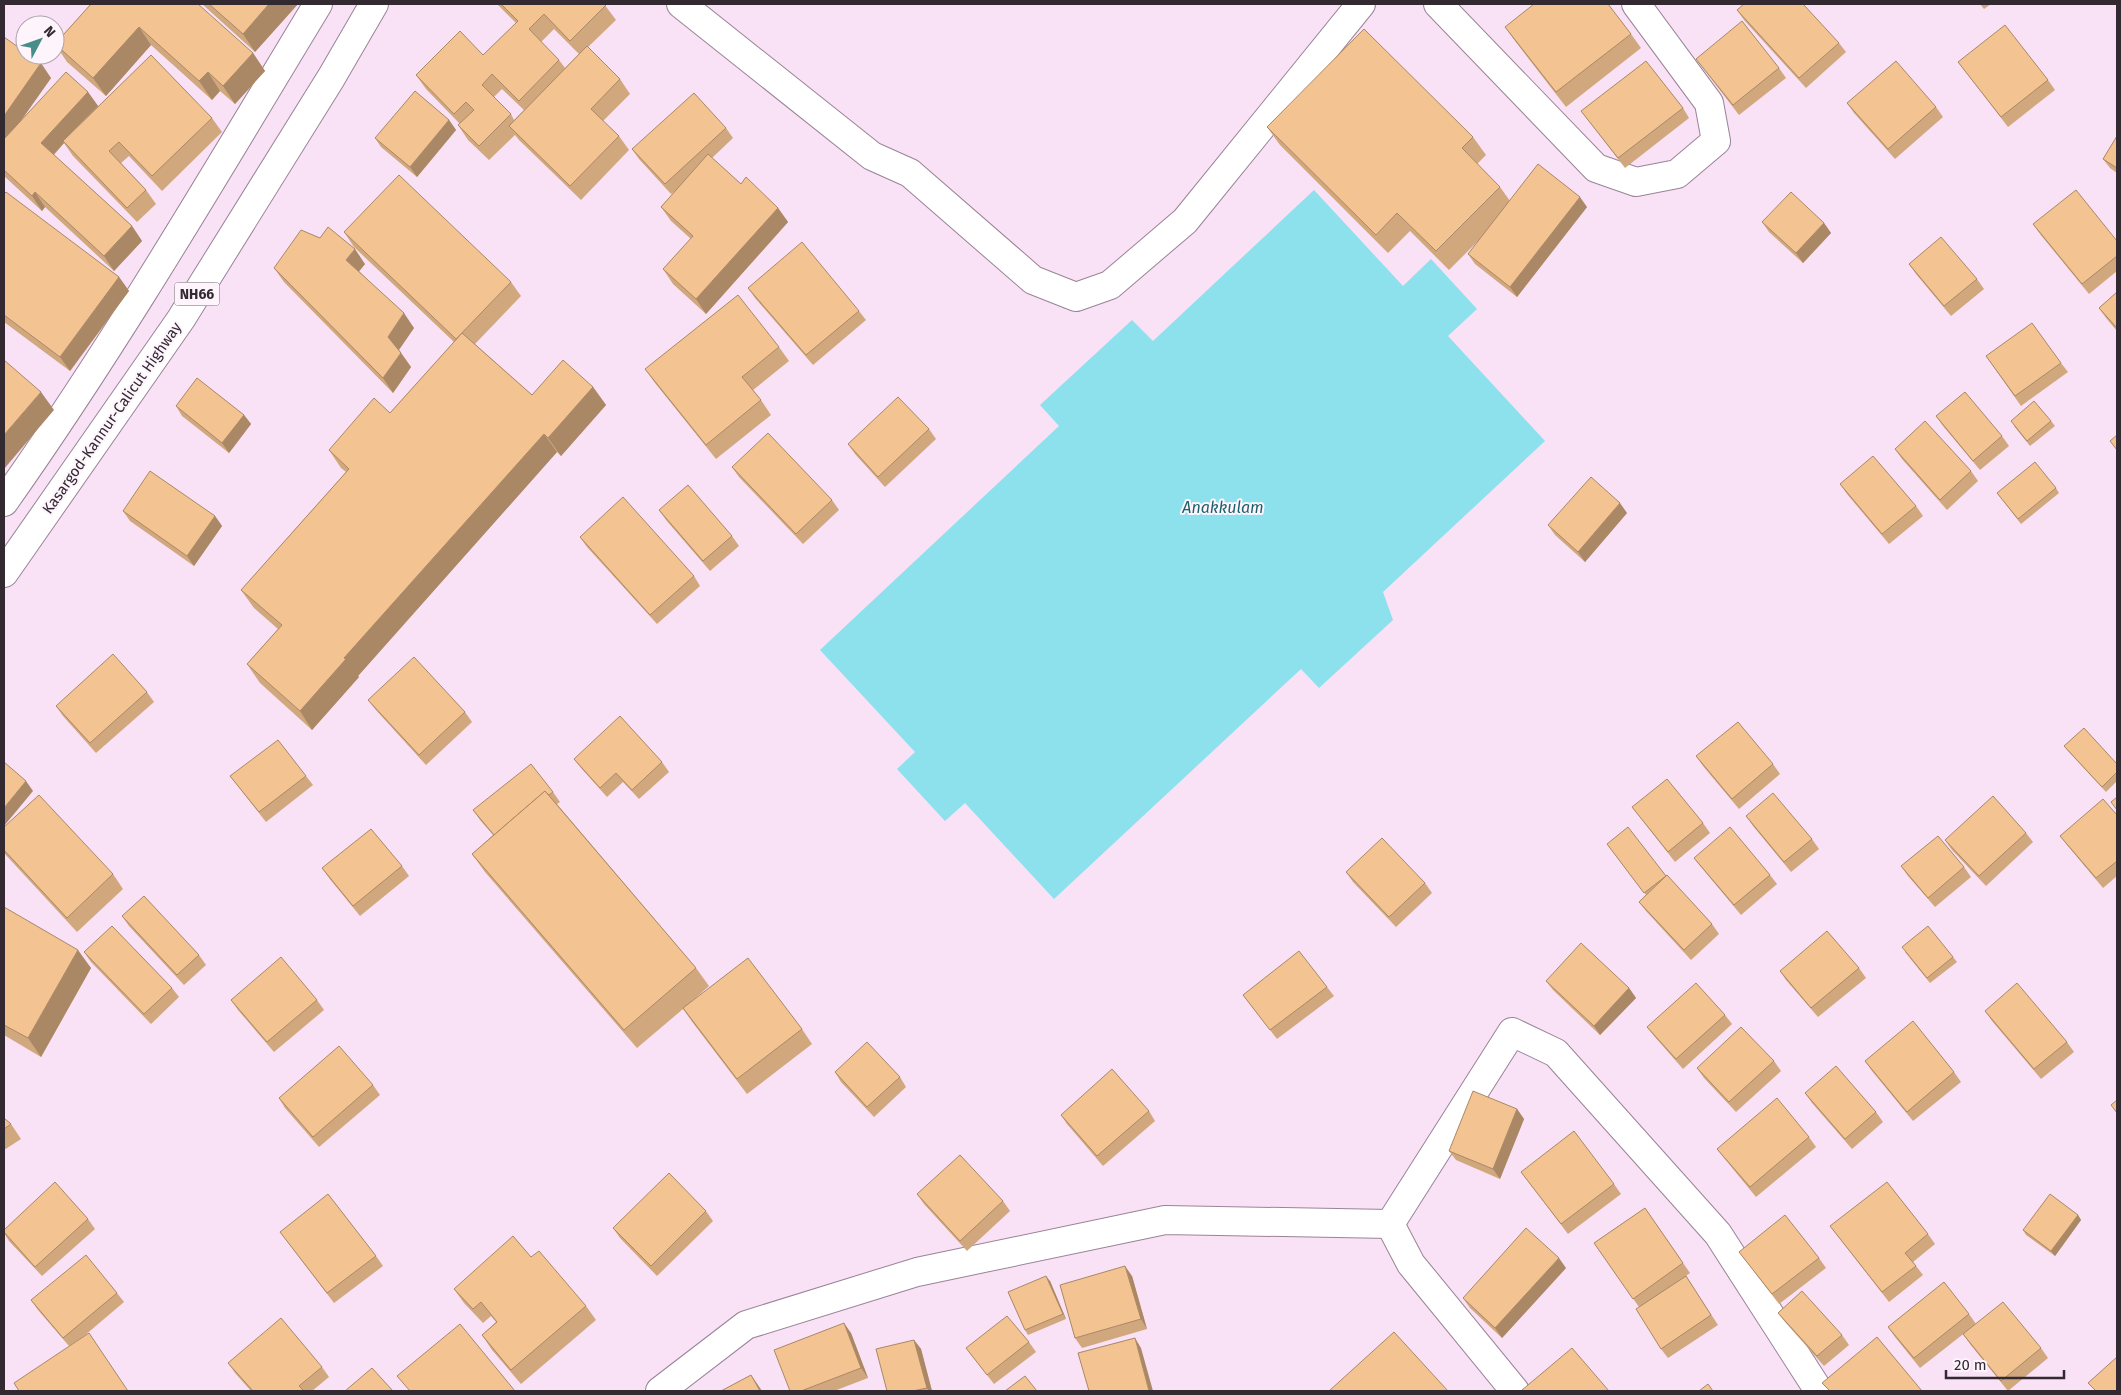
<svg xmlns="http://www.w3.org/2000/svg" width="2121" height="1395" font-family="'Fira Sans',sans-serif">
<rect width="100%" height="100%" fill="#f9e1f6"/>
<path fill="#8ce1ed" d="M1314,190l89,96 28,-27 46,50 -29,27 97,105 -162,151 10,28 -74,68 -18,-19 -247,230 -89,-96 -20,18 -48,-52 18,-17 -95,-102 239,-224 -19,-21 92,-85 21,21z"/>
<g fill="none" stroke-linecap="round" stroke-linejoin="round">
<defs>
<g id="minor">
<path d="M681,4l191,152 38,17 123,107 43,17 34,-12 75,-64 176,-217"/>
<path d="M1438,4l158,164 40,14 41,-8 39,-33 -7,-38 -73,-99"/>
<path d="M1390,1224l122,-192 44,21 162,181 101,157"/>
<path d="M1390,1224l21,40 104,127"/>
<path d="M660,1391l86,-66 171,-53 248,-52 225,4"/>
</g>
<g id="highway">
<path d="M4,502c113,-160 213,-331 314,-498"/>
<path d="M4,573l177,-254 150,-241 43,-74"/>
</g>
</defs>
<use href="#minor" stroke="#998497" stroke-width="30"/>
<use href="#highway" stroke="#998497" stroke-width="30"/>
<use href="#minor" stroke="#fff" stroke-width="28"/>
<use href="#highway" stroke="#fff" stroke-width="28"/>
</g>
<g fill="#d1a87e" fill-rule="evenodd">
<path d="M91,4l162,49 12,18 -30,33 -15,-13 -8,9 -61,-55 -45,51 -39,-34 -12,-18z"/>
<path d="M202,4h96l-43,48z"/>
<path d="M497,4h107l12,16 -28,27 32,32 10,15 -27,27 16,15 10,14 -48,50 -62,-60 -4,-5 -26,25 -21,-20 -10,-15 2,-1 -34,-35 -10,-14 67,-20 33,-32zM554,29l25,25 -14,14 -6,-8 -18,-18zM502,89l22,21 -10,10 -3,-6 -17,-17z"/>
<path d="M1980,4h11l-7,5z"/>
<path d="M1737,10l102,33 7,9 -40,36 -62,-68z"/>
<path d="M1505,27l126,7 10,14 -75,59 -51,-66z"/>
<path d="M4,37l47,41 -32,45 69,-31 10,14 114,12 10,14 -60,59 -33,-35 -8,7 25,27 10,14 -19,18 -64,-66 -9,-13 -10,12 78,71 10,15 -28,30 -69,-64 -3,4 -38,-35z"/>
<path d="M1696,59l83,9 7,10 -47,37z"/>
<path d="M1958,62l90,18 7,10 -47,37z"/>
<path d="M1847,103l89,4 7,10 -48,42 -41,-46z"/>
<path d="M1683,108l6,10 -64,50 -44,-57z"/>
<path d="M449,120l7,10 -39,47 -36,-30 -6,-9z"/>
<path d="M1267,127l206,10 13,18 -9,9 23,23 10,14 77,6 -70,90 -42,-33 -7,-10 16,-19 -35,35 -39,-39 -22,22 -108,-108z"/>
<path d="M726,128l7,10 -21,20 29,26 37,24 10,14 -82,92 -33,-30 -10,-15 28,-30 -20,-18 -10,-14 14,-16 -4,3 -32,-35 -7,-10z"/>
<path d="M2117,136v37l-7,-5 -7,-9z"/>
<path d="M4,194l115,83 10,14 -59,80 -66,-49z"/>
<path d="M1762,222l62,1 7,10 -28,30 -34,-31z"/>
<path d="M2033,224l84,17v30l-28,23 -49,-60z"/>
<path d="M344,232l167,50 10,14 -46,48 57,51 61,-8 13,18 -45,51 -4,-4 -199,224 1,1 -47,53 -52,-47 -13,-19 31,-35 -24,-21 -13,-18 105,-118 -5,-4 -12,-18 61,-37 64,-71 -100,-95z"/>
<path d="M365,264l-6,7 55,57 -15,22 12,17 -18,26 -109,-111 -10,-14z"/>
<path d="M1909,264l68,15 7,10 -33,27 -35,-42z"/>
<path d="M748,288l111,23 7,9 -53,45 -58,-67z"/>
<path d="M2117,292v39l-11,-13 -7,-10z"/>
<path d="M779,347l10,14 -36,29 8,10 10,15 -55,44 -61,-76 -10,-14z"/>
<path d="M1986,356l75,7 7,9 -47,34z"/>
<path d="M176,406l68,9 7,9 -22,29 -47,-37z"/>
<path d="M1936,416l66,20 7,10 -29,24 -37,-44z"/>
<path d="M2051,421l4,5 -25,20 -16,-20z"/>
<path d="M929,429l7,10 -51,48 -30,-33 -7,-10z"/>
<path d="M1895,449l76,22 7,10 -31,29 -45,-51z"/>
<path d="M732,467l100,33 7,10 -36,34 -64,-67z"/>
<path d="M1840,484l76,22 7,10 -34,28 -42,-50z"/>
<path d="M2056,488l3,5 -38,31 -24,-31z"/>
<path d="M659,510l73,26 7,10 -29,25 -44,-51z"/>
<path d="M123,511l92,5 7,10 -28,40 -64,-45z"/>
<path d="M1627,513l-42,49 -30,-27 -7,-10z"/>
<path d="M580,537l114,39 6,10 -43,38 -70,-77z"/>
<path d="M147,692l7,10 -58,51 -33,-37 -7,-10z"/>
<path d="M368,700l97,12 7,10 -46,43 -51,-56z"/>
<path d="M2064,746l53,18v17l-11,11 -38,-41z"/>
<path d="M1696,756l77,8 7,10 -41,35 -36,-43z"/>
<path d="M574,759l88,3 7,10 -30,27 -16,-17 -16,15 -26,-29z"/>
<path d="M230,776h76l7,9 -47,37z"/>
<path d="M553,792l7,10 -3,2 139,164 13,18 -18,16 111,27 10,15 -65,50 -54,-71 -10,-14 -46,39 -152,-176 -13,-18 21,-19 -13,-15 -7,-10z"/>
<path d="M1632,807l71,16 7,10 -35,29z"/>
<path d="M2117,815v61l-14,12 -36,-43 -7,-9z"/>
<path d="M1746,816l66,23 7,10 -28,23 -38,-46z"/>
<path d="M4,827l109,47 10,15 -46,43 -73,-79z"/>
<path d="M2026,833l7,9 -47,44 -34,-36 -7,-10z"/>
<path d="M1607,844l59,32 46,48 7,10 -28,26 -45,-49 -7,-9 7,-7z"/>
<path d="M1694,858l76,17 7,9 -36,31 -40,-48z"/>
<path d="M402,866l7,10 -49,40 -31,-38 -7,-10z"/>
<path d="M1901,866l63,1 7,10 -36,30 -27,-31z"/>
<path d="M1346,872l79,11 7,10 -36,34 -43,-45z"/>
<path d="M4,907l87,61 -50,89 -37,-22z"/>
<path d="M122,916l77,39 7,10 -22,20 -55,-59z"/>
<path d="M84,952l88,36 7,9 -28,27 -60,-62z"/>
<path d="M1905,952l48,5 4,5 -27,21z"/>
<path d="M1859,968l7,10 -48,39 -32,-37 -6,-9z"/>
<path d="M1546,981l83,7 7,10 -36,37 -47,-45z"/>
<path d="M1327,987l7,9 -57,43 -34,-44z"/>
<path d="M231,1000h86l7,10 -50,42 -36,-42z"/>
<path d="M1985,1011l82,31 7,10 -33,27 -49,-58z"/>
<path d="M1725,1015l7,9 -49,45 -29,-33 -7,-9z"/>
<path d="M1774,1061l7,10 -45,41 -32,-34 -7,-10z"/>
<path d="M1865,1061l89,11 7,10 -48,39 -41,-50z"/>
<path d="M835,1072l65,5 6,10 -32,30 -33,-35z"/>
<path d="M373,1085l7,10 -61,52 -34,-39 -6,-10z"/>
<path d="M1805,1093l71,19 7,10 -31,27 -40,-46z"/>
<path d="M1517,1109l7,10 -24,60 -44,-19 -7,-9z"/>
<path d="M1149,1111l6,10 -52,45 -36,-42 -6,-9z"/>
<path d="M4,1118l7,6 10,15 -17,11z"/>
<path d="M1809,1137l7,10 -60,50 -32,-39 -7,-9z"/>
<path d="M1521,1172l93,12 7,10 -53,40z"/>
<path d="M917,1194l86,7 7,10 -43,40 -43,-47z"/>
<path d="M1645,1208l45,65 -4,3 32,49 -50,33 -7,-9 -22,-42 -45,-64z"/>
<path d="M706,1211l7,10 -56,55 -37,-38 -7,-10z"/>
<path d="M2078,1215l3,5 -26,36 -29,-21 -3,-5z"/>
<path d="M88,1219l7,10 -53,47 -33,-35 -5,-8z"/>
<path d="M1830,1226l98,8 7,10 -22,18 10,13 -34,27z"/>
<path d="M280,1232l96,24 7,10 -49,37z"/>
<path d="M1739,1252l80,6 7,10 -47,36z"/>
<path d="M531,1257l55,49 10,14 -75,64 -29,-34 -10,-15 14,-13 -5,-6 -8,7 -19,-20 -10,-14z"/>
<path d="M1566,1268l-64,70 -32,-30 -7,-10z"/>
<path d="M1132,1276l15,53 -65,19 -7,-10z"/>
<path d="M1050,1281l16,38 -38,16 -3,-5z"/>
<path d="M117,1293l7,9 -40,34 -15,10 -31,-36 -7,-10z"/>
<path d="M1778,1313l64,22 7,10 -25,21 -39,-44z"/>
<path d="M1969,1314l7,10 -56,44 -25,-31 -7,-10z"/>
<path d="M851,1333l17,45 -34,13h-44z"/>
<path d="M1963,1334l78,14 7,10 -40,33 -38,-47z"/>
<path d="M914,1340l7,9 11,42h-45z"/>
<path d="M1029,1342l7,10 -42,32 -28,-36z"/>
<path d="M228,1363l94,4 7,10 -17,14h-61l-16,-18z"/>
</g>
<g fill="#a86">
<path d="M269,4h29l-43,48 -12,-18z"/>
<path d="M139,27l12,18 -45,51 -13,-18z"/>
<path d="M253,53l12,18 -30,33 -12,-18z"/>
<path d="M41,63l10,15 -47,67v-29z"/>
<path d="M208,72l12,19 -8,9 -13,-19z"/>
<path d="M88,92l10,14 -35,35 1,2 -13,14 -10,-14z"/>
<path d="M449,120l7,10 -39,47 -7,-10z"/>
<path d="M35,192l10,15 -3,4 -10,-15z"/>
<path d="M1580,197l7,10 -70,90 -7,-10z"/>
<path d="M778,208l10,14 -82,92 -10,-15z"/>
<path d="M1824,223l7,10 -28,30 -7,-10z"/>
<path d="M132,226l10,15 -28,30 -10,-15z"/>
<path d="M355,249l10,15 -8,10 -11,-14z"/>
<path d="M119,277l10,14 -59,80 -10,-14z"/>
<path d="M404,313l10,15 -16,23 -10,-14z"/>
<path d="M401,353l10,14 -18,26 -10,-15z"/>
<path d="M593,387l13,18 -45,51 -13,-18z"/>
<path d="M41,392l13,18 -50,59v-34z"/>
<path d="M244,415l7,9 -22,29 -7,-10z"/>
<path d="M544,434l13,18 -199,224 1,1 -47,53 -12,-19 44,-53z"/>
<path d="M1620,503l7,10 -42,49 -7,-10z"/>
<path d="M215,516l7,10 -28,40 -7,-10z"/>
<path d="M26,781l7,10 -29,35v-18z"/>
<path d="M78,950l13,18 -50,89 -13,-19z"/>
<path d="M1629,988l7,10 -36,37 -6,-9z"/>
<path d="M1517,1109l7,10 -24,60 -7,-10z"/>
<path d="M2078,1215l3,5 -26,36 -4,-5z"/>
<path d="M1559,1258l7,10 -64,70 -7,-10z"/>
<path d="M1125,1266l7,10 15,53 -6,-10z"/>
<path d="M1046,1276l4,5 16,38 -3,-5z"/>
<path d="M844,1323l7,10 17,45 -7,-10z"/>
<path d="M1135,1338l6,10 12,43h-4z"/>
<path d="M914,1340l7,9 11,42h-3l-2,-3z"/>
<path d="M751,1375l7,10 4,6h-2z"/>
</g>
<g fill="#f3c392" stroke="#a86">
<path d="M91,4h107l55,49 -30,33 -15,-14 -9,9 -60,-54 -46,51 -38,-34z"/>
<path d="M209,4h60l-26,30z"/>
<path d="M501,4h103l2,1 -36,36 -26,-27 -15,15 30,31 -40,41 -27,-27 -10,11 29,29 -32,32 -21,-21 16,-15 -8,-8 -12,12 -38,-39 44,-44 23,24 35,-34z"/>
<path d="M1534,4h74l23,30 -75,58 -51,-65z"/>
<path d="M1744,4h59l36,39 -40,35 -62,-68z"/>
<path d="M1742,21l37,47 -46,37 -37,-46z"/>
<path d="M2005,25l43,55 -47,37 -43,-55z"/>
<path d="M1364,29l109,108 -11,11 38,39 -64,64 -39,-38 -21,22 -109,-108z"/>
<path d="M4,37l21,15v3h4l12,8 -37,53z"/>
<path d="M587,46l33,33 -29,30 28,27 -49,50 -61,-60z"/>
<path d="M151,55l61,63 -60,58 -33,-34 -10,9 37,39 -19,18 -64,-67z"/>
<path d="M1646,61l37,47 -65,50 -37,-47z"/>
<path d="M1896,61l40,46 -48,42 -41,-46z"/>
<path d="M66,72l22,20 -47,51 91,83 -28,30 -69,-64 -3,4 -28,-26v-31z"/>
<path d="M415,91l34,29 -39,47 -35,-29z"/>
<path d="M694,93l32,35 -61,56 -33,-35z"/>
<path d="M2117,136v32l-14,-9z"/>
<path d="M708,154l33,30 5,-7 32,31 -82,91 -33,-30 30,-33 -32,-29z"/>
<path d="M1538,164l42,33 -70,90 -42,-33z"/>
<path d="M399,175l112,107 -55,57 -112,-107z"/>
<path d="M2076,190l41,51v15l-35,28 -49,-60z"/>
<path d="M6,192l113,85 -59,80 -56,-42v-121z"/>
<path d="M1791,192l33,31 -28,30 -34,-31z"/>
<path d="M328,227l27,22 -9,11 58,53 -16,24 13,16 -18,25 -109,-110 27,-38 19,8z"/>
<path d="M1941,237l36,42 -33,27 -35,-42z"/>
<path d="M802,242l57,69 -53,44 -58,-67z"/>
<path d="M2117,292v36l-18,-20z"/>
<path d="M738,295l41,52 -37,30 19,23 -55,45 -61,-76z"/>
<path d="M2032,323l29,40 -46,33 -29,-40z"/>
<path d="M462,333l70,62 31,-35 30,27 -45,51 -4,-4 -200,224 2,1 -46,52 -53,-47 35,-39 -41,-35 108,-121 -20,-19 45,-52 16,15z"/>
<path d="M4,360l37,32 -37,43z"/>
<path d="M197,378l47,37 -22,28 -46,-37z"/>
<path d="M1965,392l37,44 -29,25 -37,-45z"/>
<path d="M898,397l31,32 -51,48 -30,-33z"/>
<path d="M2034,401l17,20 -24,20 -16,-20z"/>
<path d="M1925,421l46,50 -31,29 -45,-51z"/>
<path d="M768,433l64,67 -36,34 -64,-67z"/>
<path d="M2117,435v15l-7,-9z"/>
<path d="M1873,456l43,50 -34,28 -42,-50z"/>
<path d="M2035,462l21,26 -38,31 -21,-26z"/>
<path d="M150,471l65,45 -28,40 -64,-45z"/>
<path d="M1591,477l29,26 -42,49 -30,-27z"/>
<path d="M688,485l44,51 -29,25 -44,-51z"/>
<path d="M623,497l71,79 -44,39 -70,-78z"/>
<path d="M113,654l34,38 -57,51 -34,-37z"/>
<path d="M414,657l51,55 -46,43 -51,-55z"/>
<path d="M620,716l42,46 -30,28 -16,-17 -16,15 -26,-29z"/>
<path d="M1738,722l35,42 -41,35 -36,-43z"/>
<path d="M2084,728l33,36v8l-15,15 -38,-41z"/>
<path d="M278,740l28,36 -47,36 -29,-36z"/>
<path d="M4,762l22,19 -22,27z"/>
<path d="M531,764l22,28 -4,3 -4,-4 -51,44 -21,-25z"/>
<path d="M1667,779l36,44 -35,29 -36,-45z"/>
<path d="M545,791l151,177 -72,62 -152,-176z"/>
<path d="M1773,793l39,46 -28,23 -38,-46z"/>
<path d="M39,795l74,79 -46,44 -63,-68v-23z"/>
<path d="M1993,796l33,37 -47,43 -34,-36z"/>
<path d="M2117,797v13l-6,-8z"/>
<path d="M2103,799l14,16v46l-21,17 -36,-42z"/>
<path d="M1628,827l38,49 -22,17 -37,-49z"/>
<path d="M1730,827l40,48 -36,30 -40,-47z"/>
<path d="M371,829l31,37 -49,40 -31,-38z"/>
<path d="M1938,836l26,31 -36,31 -27,-32z"/>
<path d="M1382,838l43,45 -36,34 -43,-45z"/>
<path d="M1667,875l45,49 -28,26 -45,-48z"/>
<path d="M144,896l55,59 -22,20 -55,-59z"/>
<path d="M4,907l74,43 -50,88 -24,-13z"/>
<path d="M112,926l60,62 -28,26 -60,-62z"/>
<path d="M1928,926l25,31 -26,21 -25,-31z"/>
<path d="M1827,931l32,37 -48,40 -31,-37z"/>
<path d="M1581,943l48,45 -35,38 -48,-45z"/>
<path d="M1299,951l28,36 -57,43 -27,-35z"/>
<path d="M281,957l36,43 -50,42 -36,-42z"/>
<path d="M748,958l54,71 -65,50 -54,-71z"/>
<path d="M1696,983l29,32 -49,44 -29,-32z"/>
<path d="M2017,983l50,59 -33,27 -49,-58z"/>
<path d="M1913,1021l41,51 -47,40 -42,-51z"/>
<path d="M1741,1027l33,34 -45,41 -32,-34z"/>
<path d="M867,1042l33,35 -33,30 -32,-35z"/>
<path d="M339,1046l34,39 -60,52 -34,-39z"/>
<path d="M1836,1066l40,46 -31,27 -40,-46z"/>
<path d="M1112,1069l37,42 -52,45 -36,-41z"/>
<path d="M1473,1091l44,18 -24,60 -44,-18z"/>
<path d="M1777,1098l32,39 -59,50 -33,-38z"/>
<path d="M2117,1100v13l-6,-8z"/>
<path d="M4,1118l7,6 -7,5z"/>
<path d="M1574,1131l40,53 -53,40 -40,-52z"/>
<path d="M960,1155l43,46 -43,40 -43,-47z"/>
<path d="M669,1173l37,38 -55,55 -38,-38z"/>
<path d="M55,1182l33,37 -53,48 -31,-35v-2z"/>
<path d="M1887,1182l41,52 -23,19 11,13 -34,26 -52,-66z"/>
<path d="M328,1194l48,62 -49,37 -47,-61z"/>
<path d="M2050,1194l28,21 -27,36 -28,-21z"/>
<path d="M1645,1208l38,55 -50,36 -39,-56z"/>
<path d="M1785,1215l34,43 -47,36 -33,-42z"/>
<path d="M1526,1228l33,30 -64,70 -32,-30z"/>
<path d="M513,1236l18,21 8,-6 47,55 -75,64 -29,-35 15,-13 -16,-20 -8,7 -19,-20z"/>
<path d="M86,1255l31,38 -54,45 -32,-38z"/>
<path d="M1125,1266l16,53 -66,19 -15,-53z"/>
<path d="M1046,1276l17,38 -38,16 -17,-38z"/>
<path d="M1686,1276l25,39 -50,34 -25,-40z"/>
<path d="M1944,1282l25,32 -55,44 -26,-31z"/>
<path d="M1802,1291l40,44 -25,21 -39,-43z"/>
<path d="M2003,1302l38,46 -40,33 -38,-47z"/>
<path d="M1007,1316l22,26 -42,33 -21,-27z"/>
<path d="M281,1318l41,49 -23,19 5,5h-51l-25,-28z"/>
<path d="M844,1323l17,45 -60,23h-11l-16,-41z"/>
<path d="M460,1324l55,67h-105l-13,-15z"/>
<path d="M1394,1332l54,59h-119z"/>
<path d="M89,1333l39,58h-109l-5,-8z"/>
<path d="M1877,1337l45,54h-92l-8,-8z"/>
<path d="M1135,1338l14,53h-60l-11,-38z"/>
<path d="M914,1340l13,48 -14,3h-26l-11,-42z"/>
<path d="M1572,1348l37,43h-86l-1,-1z"/>
<path d="M2117,1357v34h-21l-8,-8z"/>
<path d="M372,1368l21,23h-48z"/>
<path d="M751,1375l9,16h-39z"/>
<path d="M1025,1376l12,15h-32z"/>
<path d="M1708,1384l5,7h-14z"/>
</g>
<g text-anchor="middle" stroke-width="4" stroke-linejoin="round" paint-order="stroke">
<rect fill="#fdf4fc" stroke="#6f666e" stroke-width="1" x="174.5" y="282.5" width="45" height="23" rx="4"/>
<g font-size="14" font-weight="bold" fill="#322931">
<text x="197" y="299">NH66</text>
</g>
<g font-size="15" fill="#322931" stroke="#fdf4fc">
<text transform="translate(112 418) rotate(-55)" y="5">Kasargod-Kannur-Calicut Highway</text>
</g>
<g font-size="16" font-style="italic" fill="#1c626b" stroke="#fdf4fc">
<text x="1223" y="513">Anakkulam</text>
</g>
</g>
<rect width="2121" height="1395" fill="none" stroke="#322931" stroke-width="10"/>
<g transform="translate(40 40) rotate(49)"><circle r="24" fill="#fdf4fc" stroke="#aca3ab"/>
<path d="M0-4L9 19L0 12L-9 19Z" fill="#478e89"/>
<text y="-8" font-size="14" font-weight="bold" text-anchor="middle" fill="#322931">N</text>
</g>
<path d="M1946 1370v8h118v-8" fill="none" stroke="#322931" stroke-width="2.5"/>
<text x="1954" y="1370" font-size="15" fill="#322931" stroke="#fdf4fc" stroke-width="4" paint-order="stroke">20 m</text>
</svg>
